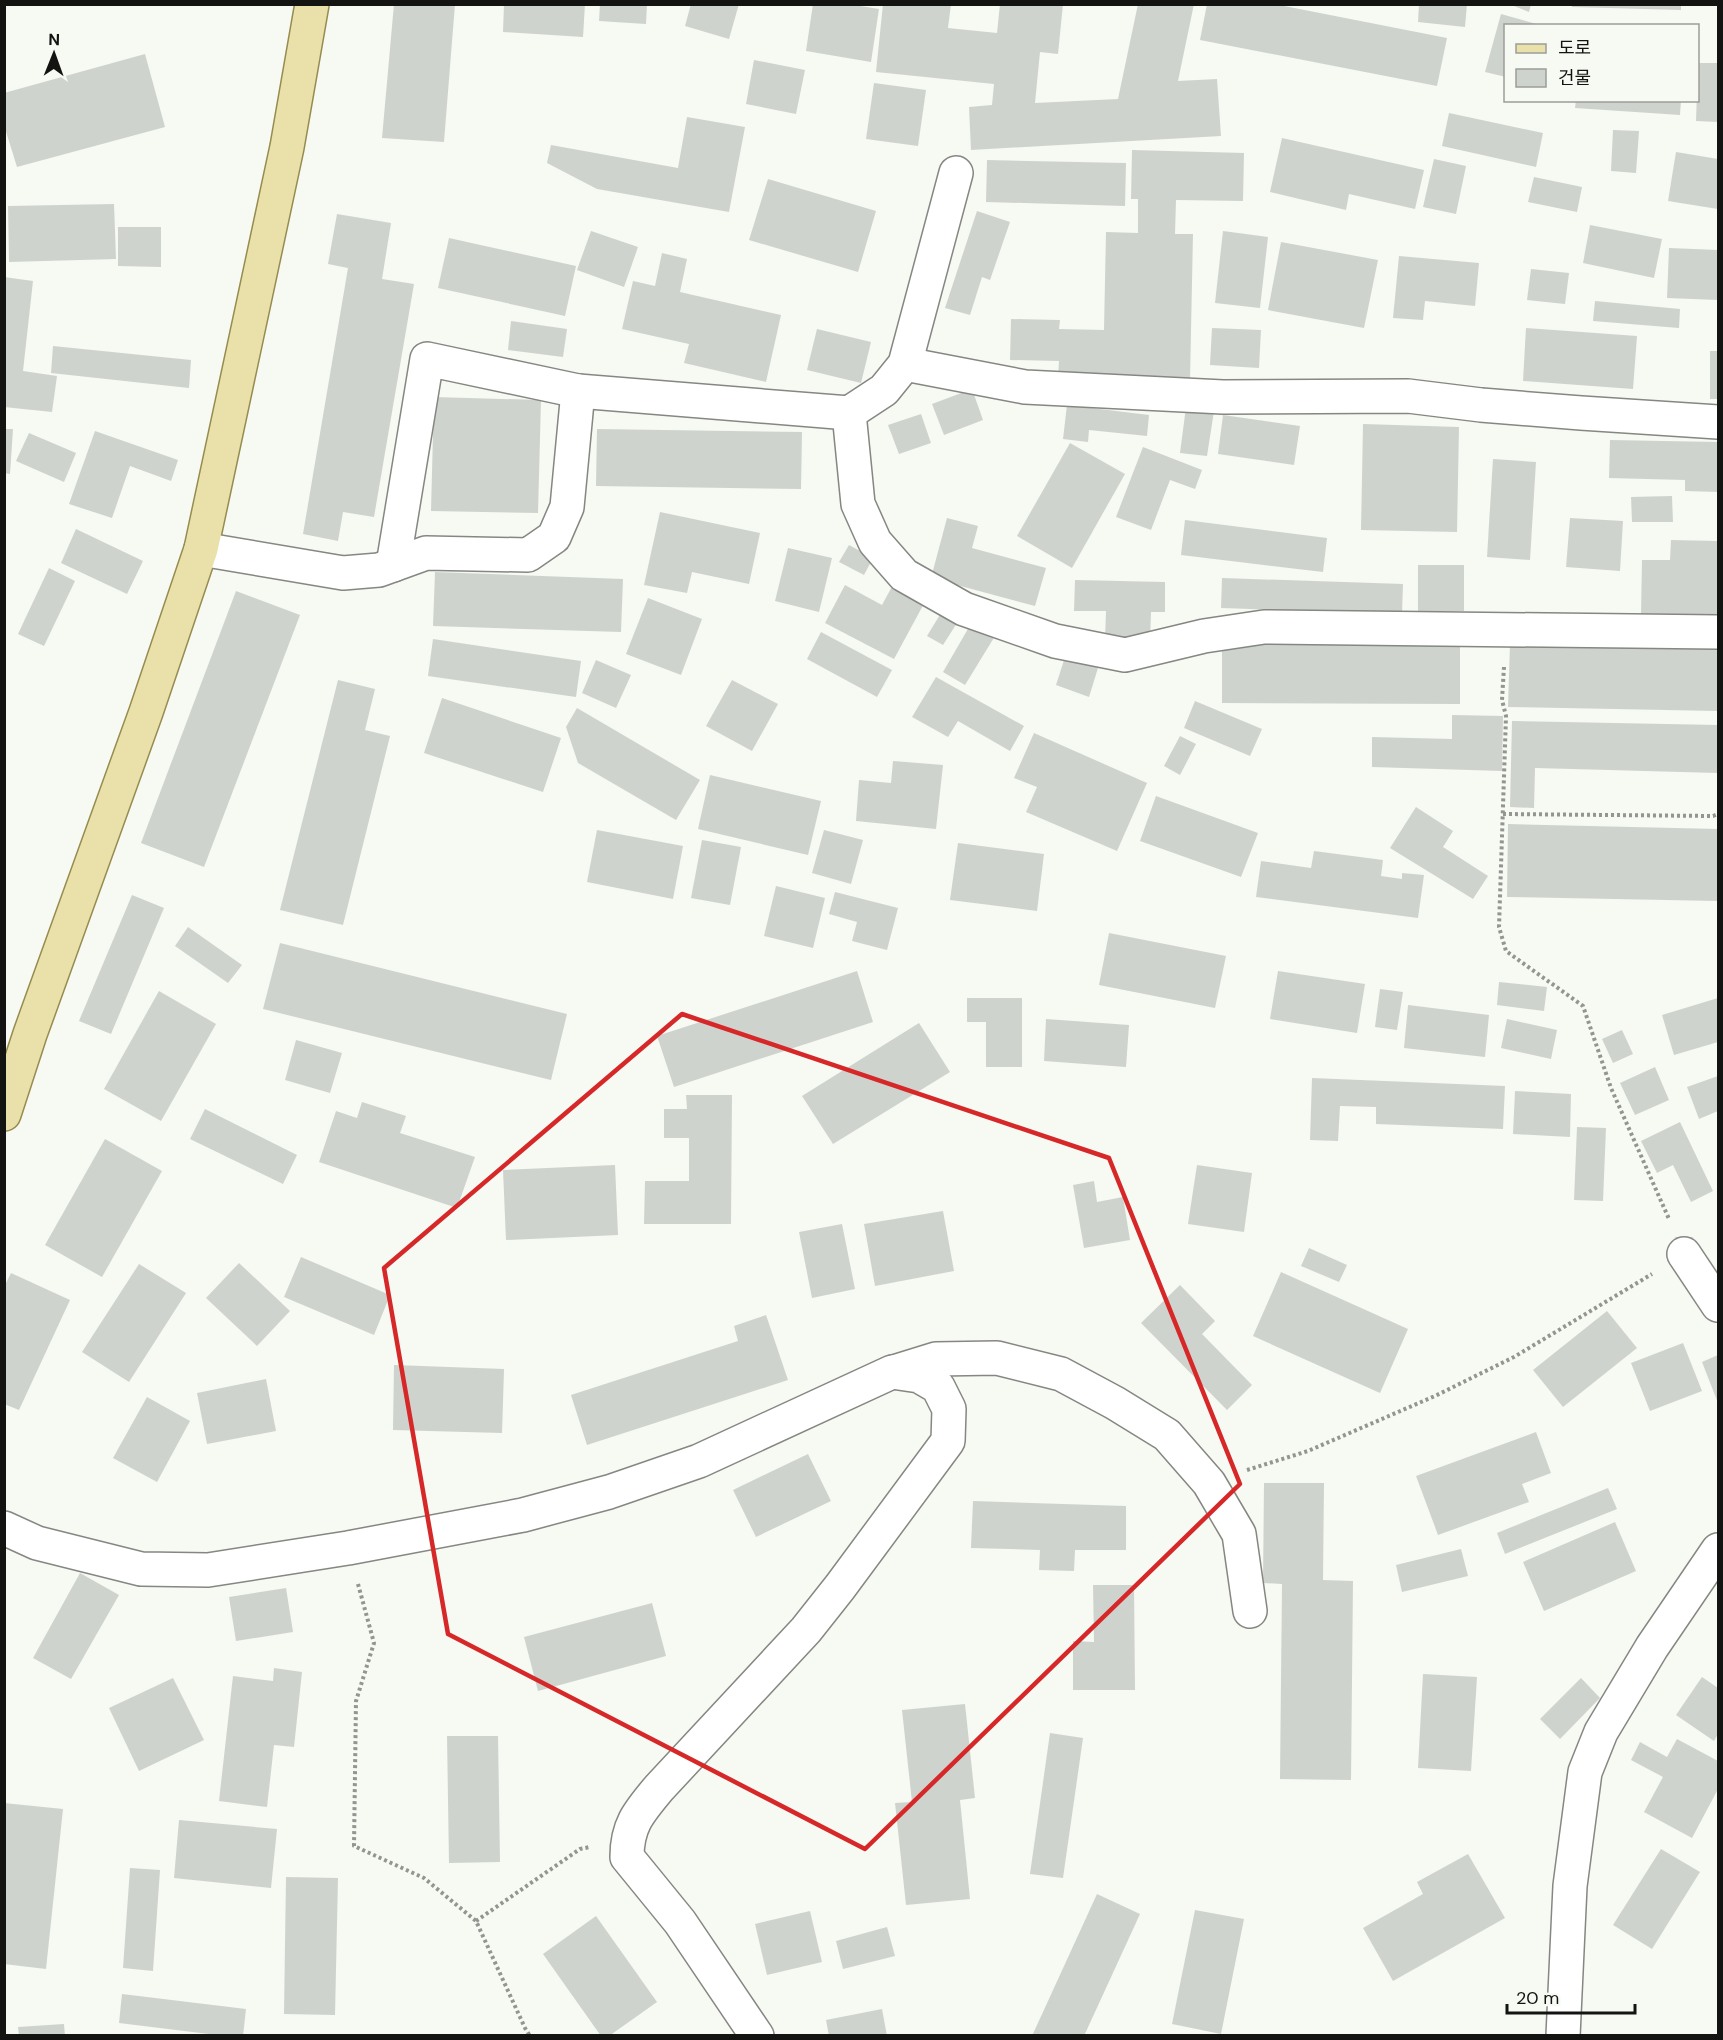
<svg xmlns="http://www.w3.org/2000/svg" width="1723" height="2040" font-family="'DM Sans','Noto Sans KR',sans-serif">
<rect width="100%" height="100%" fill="#f7f9f3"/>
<g fill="#cfd3ce">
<path d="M394,4h61l-11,138 -62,-4z"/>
<path d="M504,4h81l-2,33 -80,-5z"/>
<path d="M600,4h47l-1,20 -47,-3z"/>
<path d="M691,4h48l-10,35 -44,-13z"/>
<path d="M813,4h35l31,5 -8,53 -65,-11z"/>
<path d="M883,4h68l-3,24 49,5 3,-29h63l-5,50 -18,-2 -5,51 83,-4 20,-95h56l-16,77 39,-2 4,57 -250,14 -2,-43 23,-2 2,-21 -118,-12z"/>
<path d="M1207,4h67l173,34 -10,48 -237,-46z"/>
<path d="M1419,4h48l-2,23 -47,-5z"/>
<path d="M1509,4h22l-2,8z"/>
<path d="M1572,4h109v6l-109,-3z"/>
<path d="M1501,14l39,11 -34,1v51l-21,-5z"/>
<path d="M145,54l20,73 -148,40 -13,-42v-32z"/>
<path d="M754,60l51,10 -9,44 -50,-10z"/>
<path d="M1698,63h20v59l-22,-1z"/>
<path d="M874,83l52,7 -8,56 -52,-7z"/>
<path d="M1576,100h105l-1,15 -105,-7z"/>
<path d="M1449,113l94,20 -7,34 -94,-21z"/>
<path d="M687,117l58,10 -16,85 -132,-23 -50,-26 4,-18 127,23z"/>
<path d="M1613,130l26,1 -3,42 -25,-2z"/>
<path d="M1282,138l142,32 -9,39 -66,-15 -3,16 -76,-18z"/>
<path d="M1132,150l112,3 -1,48 -67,-1 -1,34h18l-3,146 -132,-3 1,-16 -49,-1 1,-41 49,1 -1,9 45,1 2,-98 32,1v-34h-7z"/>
<path d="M1676,152l42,7v50l-50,-8z"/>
<path d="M1434,159l32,7 -10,48 -33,-7z"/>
<path d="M987,160l139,3 -1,43 -139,-4z"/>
<path d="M1534,177l48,10 -5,25 -49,-10z"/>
<path d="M768,179l108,32 -18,61 -109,-32z"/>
<path d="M114,204l2,55 -107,3 -1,-56z"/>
<path d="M977,211l33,11 -20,58 -8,-3 -12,38 -25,-7z"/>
<path d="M337,214l54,9 -9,56 32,5 -40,233 -31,-5 -5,29 -35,-7 45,-266 -20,-4z"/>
<path d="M1590,225l72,14 -8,39 -71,-15z"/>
<path d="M118,227h43v40l-43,-1z"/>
<path d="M591,231l47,16 -14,40 -47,-17z"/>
<path d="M1223,231l45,6 -8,71 -45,-5z"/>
<path d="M449,238l127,28 -11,50 -127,-28z"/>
<path d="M1281,242l97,18 -14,68 -96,-18z"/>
<path d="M1669,248l49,2v50l-51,-2z"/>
<path d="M662,253l25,6 -7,33 101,23 -15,67 -82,-19 5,-19 -67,-15 11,-48 22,5z"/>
<path d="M1399,256l80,7 -4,43 -50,-5 -2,19 -30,-2z"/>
<path d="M1531,269l38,4 -4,31 -38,-4z"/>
<path d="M4,277l29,4 -10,90 34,5 -5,36 -48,-5z"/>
<path d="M1595,301l85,8 -1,19 -86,-7z"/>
<path d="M511,321l56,8 -4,28 -55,-7z"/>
<path d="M1212,328l49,2 -2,38 -49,-3z"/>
<path d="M1526,328l111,8 -4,53 -110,-8z"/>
<path d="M817,329l54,13 -10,41 -54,-13z"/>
<path d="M53,346l138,14 -2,28 -138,-15z"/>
<rect x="1710" y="351" width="8" height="48"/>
<path d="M972,389l11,31 -39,15 -12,-31z"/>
<path d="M434,397l107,3 -3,113 -107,-2z"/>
<path d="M1067,405l82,10 -2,21 -58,-6 -1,12 -25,-3z"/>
<path d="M1186,407l28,4 -7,45 -27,-3z"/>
<path d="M921,414l10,29 -32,11 -11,-29z"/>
<path d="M1223,415l77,11 -6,39 -76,-11z"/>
<path d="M1363,424l96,3 -2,105 -96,-2z"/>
<path d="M4,429h9l-3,45 -6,-1z"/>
<path d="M597,429l205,3 -1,57 -205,-3z"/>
<path d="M95,431l83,29 -7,21 -41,-15 -18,52 -43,-14z"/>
<path d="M29,433l47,20 -12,29 -48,-21z"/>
<path d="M1610,440l108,2v50l-33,-1v-11l-76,-2z"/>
<path d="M1070,443l55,31 -53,94 -55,-32z"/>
<path d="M1143,447l59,23 -7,19 -25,-9 -19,50 -35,-13z"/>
<path d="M1493,459l43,3 -6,98 -43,-3z"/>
<path d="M1672,496l1,26h-41l-1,-25z"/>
<path d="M660,512l100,21 -11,51 -57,-12 -5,21 -43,-8z"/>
<path d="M947,518l31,8 -6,22 74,20 -11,38 -104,-28z"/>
<path d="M1570,518l53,3 -3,50 -54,-4z"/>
<path d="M1185,520l142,18 -4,34 -142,-17z"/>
<path d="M76,529l67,32 -16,33 -66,-31z"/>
<path d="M1671,540l47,1v76l-77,-2 1,-55h28z"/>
<path d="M849,545l24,13 -9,17 -25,-13z"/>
<path d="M788,548l44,10 -13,54 -44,-11z"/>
<rect x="1418" y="565" width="46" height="46"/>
<path d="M49,568l26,13 -31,65 -26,-12z"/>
<path d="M435,572l188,7 -2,53 -188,-6z"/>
<path d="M1222,578l181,6 -1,30 -181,-6z"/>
<path d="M1075,580l90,2v30h-14l-1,29 -45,-1 1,-29h-32z"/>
<path d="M895,581l32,17 -33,61 -69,-36 20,-38 37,20z"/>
<path d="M236,591l64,24 -96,252 -63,-24z"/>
<path d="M648,598l54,21 -21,56 -55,-21z"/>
<path d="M941,613l16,10 -14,22 -16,-9z"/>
<path d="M972,622l23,14 -30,49 -22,-13z"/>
<path d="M821,632l71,38 -15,27 -70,-38z"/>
<path d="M433,639l148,22 -5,36 -148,-21z"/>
<path d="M1222,639h238v65l-238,-1z"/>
<path d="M1510,643l208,4v64l-210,-4z"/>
<path d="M1065,657l33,11 -9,29 -33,-12z"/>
<path d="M596,660l35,15 -15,33 -34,-15z"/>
<path d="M936,677l88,49 -14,25 -52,-30 -10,16 -36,-20z"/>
<path d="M338,680l37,9 -10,41 25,6 -47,189 -63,-15z"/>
<path d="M732,680l46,24 -26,47 -46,-25z"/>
<path d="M442,698l119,40 -18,54 -119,-39z"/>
<path d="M1195,701l67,28 -12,27 -66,-28z"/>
<path d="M577,708l123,72 -24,40 -98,-57 -12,-36z"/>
<path d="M1452,715l51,1 -1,55 -130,-4v-30l80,2z"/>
<path d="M1512,721l206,4v48l-183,-5 -1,40 -24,-1z"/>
<path d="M1034,733l113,50 -30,68 -91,-39 11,-25 -23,-9z"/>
<path d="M1180,736l16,8 -16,31 -16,-9z"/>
<path d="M893,761l50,4 -7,64 -80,-8 3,-41 32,3z"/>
<path d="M710,775l111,26 -13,54 -110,-26z"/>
<path d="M1156,796l102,37 -17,44 -101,-36z"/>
<path d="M1416,807l37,24 -10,16 45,29 -15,23 -83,-51z"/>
<path d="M1508,824l210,5v72l-211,-4z"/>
<path d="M597,830l86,16 -10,53 -86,-17z"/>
<path d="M824,830l39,10 -12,44 -39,-11z"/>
<path d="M702,840l39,7 -11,58 -39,-7z"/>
<path d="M958,843l86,11 -7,57 -87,-11z"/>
<path d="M1314,851l69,9 -2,16 21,3v-6l22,2 -6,43 -162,-21 5,-36 50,7z"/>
<path d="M776,886l49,12 -12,50 -49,-12z"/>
<path d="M835,892l63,16 -11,42 -35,-9 5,-19 -28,-8z"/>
<path d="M132,895l32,13 -53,126 -32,-13z"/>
<path d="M188,927l54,38 -14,18 -53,-37z"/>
<path d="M1109,933l117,23 -11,52 -116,-23z"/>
<path d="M280,943l287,71 -16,66 -288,-71z"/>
<path d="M857,971l16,51 -199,65 -17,-51z"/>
<path d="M1278,971l87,13 -8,49 -87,-14z"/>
<path d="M1499,982l48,5 -3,24 -47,-6z"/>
<path d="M1380,989l23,3 -6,38 -22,-3z"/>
<path d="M159,991l57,33 -55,97 -57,-32z"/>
<path d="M967,998h55v69h-36v-45h-19z"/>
<path d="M1718,998v44l-44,13 -12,-40z"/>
<path d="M1408,1005l81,10 -4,42 -81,-9z"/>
<path d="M1046,1019l83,6 -3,42 -82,-6z"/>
<path d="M1507,1019l50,11 -6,29 -50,-11z"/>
<path d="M919,1023l31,49 -117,72 -31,-48z"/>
<path d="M1622,1030l11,24 -20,9 -11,-24z"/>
<path d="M296,1040l46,13 -12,40 -45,-13z"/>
<path d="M1655,1067l14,33 -34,15 -15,-32z"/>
<path d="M1718,1076v35l-19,8 -12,-32z"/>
<path d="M1312,1078l193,8 -2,43 -127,-5v-17l-36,-1 -2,35 -28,-1z"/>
<path d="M1515,1091l56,3 -1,43 -57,-3z"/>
<path d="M686,1095h46l-1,129h-87l1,-43h44v-43h-25v-29h23z"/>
<path d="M362,1102l44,14 -6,17 75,24 -18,51 -138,-46 17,-51 21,7z"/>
<path d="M205,1109l92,46 -14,29 -93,-45z"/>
<path d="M1680,1122l33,69 -22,11 -18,-37 -16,8 -16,-32z"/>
<path d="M1577,1127l29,1 -3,73 -29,-1z"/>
<path d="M105,1139l57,32 -60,106 -57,-32z"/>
<path d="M615,1165l3,70 -112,5 -3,-70z"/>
<path d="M1197,1165l55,8 -8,59 -56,-8z"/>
<path d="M1094,1181l3,21 26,-5 7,43 -46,8 -11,-63z"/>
<path d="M943,1211l11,60 -79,15 -11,-62z"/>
<path d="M842,1224l13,65 -43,9 -13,-66z"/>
<path d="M1309,1248l38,17 -8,17 -38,-16z"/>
<path d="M301,1257l89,38 -16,40 -90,-38z"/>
<path d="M239,1263l51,48 -33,35 -51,-48z"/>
<path d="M139,1264l47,29 -57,89 -47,-30z"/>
<path d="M1281,1272l127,57 -28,64 -127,-57z"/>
<path d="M11,1273l59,27 -51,110 -15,-6v-117z"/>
<path d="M1180,1285l35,36 -13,13 50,51 -25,25 -86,-87z"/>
<path d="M1607,1311l30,37 -74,59 -30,-37z"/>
<path d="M766,1315l22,65 -201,65 -16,-50 167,-54 -4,-15z"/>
<path d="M1683,1343l19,48 -52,20 -19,-48z"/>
<path d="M1718,1355v48l-16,-41z"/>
<path d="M394,1365l110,4 -2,64 -109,-3z"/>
<path d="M266,1379l10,52 -69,13 -10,-51z"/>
<path d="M147,1397l43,24 -33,61 -44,-24z"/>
<path d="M1536,1432l15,41 -29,11 7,18 -91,33 -22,-59z"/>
<path d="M808,1454l23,47 -75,36 -23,-47z"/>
<path d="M1264,1483h60l-1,97 30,1 -2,199 -71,-1 2,-195 -19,-1z"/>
<path d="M1608,1488l9,21 -112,45 -8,-21z"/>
<path d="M973,1501l153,5v44h-51l-1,21 -35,-1 1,-20 -69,-2z"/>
<path d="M1615,1522l21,49 -92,40 -21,-49z"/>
<path d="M1461,1549l7,27 -66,16 -6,-27z"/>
<path d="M80,1573l39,22 -48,84 -38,-21z"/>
<path d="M1093,1585h41l1,105h-62v-49l21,1z"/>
<path d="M286,1588l7,44 -57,9 -7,-44z"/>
<path d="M652,1603l14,53 -128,35 -14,-54z"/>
<path d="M274,1668l28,4 -8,75 -20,-2 -7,62 -48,-6 14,-125 40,5z"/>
<path d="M1423,1674l54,3 -6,94 -53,-3z"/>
<path d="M1702,1677l16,11v46l-4,7 -38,-26z"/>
<path d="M173,1678l31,62 -65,31 -30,-63z"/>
<path d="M1581,1678l19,20 -40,41 -20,-20z"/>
<path d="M965,1704l10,94 -15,2 10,99 -64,6 -11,-102 17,-1 -10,-92z"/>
<path d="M1050,1733l33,5 -20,140 -33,-4z"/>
<path d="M447,1736h51l2,126 -51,1z"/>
<path d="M1677,1739l41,22v28l-26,49 -48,-26 19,-35 -32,-17 9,-18 27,15z"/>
<path d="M4,1803l59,6 -17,160 -42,-5z"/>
<path d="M179,1820l98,9 -6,59 -97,-10z"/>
<path d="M1661,1849l39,23 -48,77 -39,-24z"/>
<path d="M1468,1854l37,64 -112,63 -30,-53 60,-34 -6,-12z"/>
<path d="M130,1868l30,2 -7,101 -30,-3z"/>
<path d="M286,1877l52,1 -3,137 -51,-1z"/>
<path d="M1097,1894l43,20 -56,122h-52z"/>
<path d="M1195,1910l49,9 -23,115 -49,-10z"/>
<path d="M810,1911l12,51 -55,13 -12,-51z"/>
<path d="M596,1916l61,86 -48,34h-8l-58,-82z"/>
<path d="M887,1927l8,29 -52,13 -7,-28z"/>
<path d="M122,1994l124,15 -3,27h-18l-106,-13z"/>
<path d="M882,2009l5,27h-58l-3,-16z"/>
<path d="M64,2024l1,12h-46l-1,-9z"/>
</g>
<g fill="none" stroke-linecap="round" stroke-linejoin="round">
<defs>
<g id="minor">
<path d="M905,364l120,23 198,10 185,-1 73,9 100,8 137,9"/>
<path d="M849,413l9,91 17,38 29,33 60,34 91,32 70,14 79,-19 60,-9 454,5"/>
<path d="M201,549l142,24 36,-3 47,-17 102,2 26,-18 13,-30 11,-116"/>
<path d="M393,565l34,-206 151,32 271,22 35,-23 21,-26 51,-191"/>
<path d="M1684,1254l34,51"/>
<path d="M894,1372l42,-13 61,-1 64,16 54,29 52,32 42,48 30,51 11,77"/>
<path d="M4,1528l33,15 104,26 67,1 140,-22 175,-33 86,-23 90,-31 193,-89 27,4 19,11 11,22 -1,32 -108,146 -34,43 -147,158c-20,24 -32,37 -32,69l53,65 77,114"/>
<path d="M1563,2036l7,-150 15,-114 16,-40 51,-85 66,-97"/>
</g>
<path id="primary" d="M4,1114l26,-80 116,-322 55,-163 86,-402 25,-143"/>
</defs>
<use href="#minor" stroke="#858782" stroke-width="36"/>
<use href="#primary" stroke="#968c50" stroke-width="36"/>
<g stroke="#939590" stroke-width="4" stroke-dasharray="3 3" stroke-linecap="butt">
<path d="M1504,667l-2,33 4,16 -7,211 7,24 77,55 28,82 58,131"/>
<path d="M1503,814l210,2 5,-2"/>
<path d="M1247,1470l61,-19 127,-55 79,-39 138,-83"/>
<path d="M358,1584l16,59 -18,58 -2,145 70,32 52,43 49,107 5,8"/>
<path d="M476,1921l104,-72 10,-2"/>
</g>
<use href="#minor" stroke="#fff" stroke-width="33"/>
<use href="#primary" stroke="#eae1aa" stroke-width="33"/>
</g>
<path fill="none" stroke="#d62828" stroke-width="4.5" stroke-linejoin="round" d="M682,1014l427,144 131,326 -375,365 -417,-215 -64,-366z"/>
<rect width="1723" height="2040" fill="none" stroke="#131412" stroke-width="12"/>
<rect x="1504" y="24" width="195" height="78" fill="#f7f9f3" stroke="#9c9d99" stroke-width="1.5"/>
<rect x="1516" y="44" width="30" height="9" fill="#eae1aa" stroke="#9c9d99" stroke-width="1.5"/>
<text x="1558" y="54" font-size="18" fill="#131412">도로</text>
<rect x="1516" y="69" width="30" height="18" fill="#cfd3ce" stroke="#9c9d99" stroke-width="1.5"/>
<text x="1558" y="84" font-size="18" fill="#131412">건물</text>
<g transform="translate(54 54) rotate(1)" stroke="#f7f9f3" stroke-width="4.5" paint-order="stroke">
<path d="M0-4.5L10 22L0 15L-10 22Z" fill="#131412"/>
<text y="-9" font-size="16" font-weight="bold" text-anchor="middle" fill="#131412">N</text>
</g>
<path d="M1507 2004v9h128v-9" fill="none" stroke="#131412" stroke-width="3"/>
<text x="1516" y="2004" font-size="18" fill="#131412" stroke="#f7f9f3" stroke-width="4.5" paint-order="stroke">20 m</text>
</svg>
